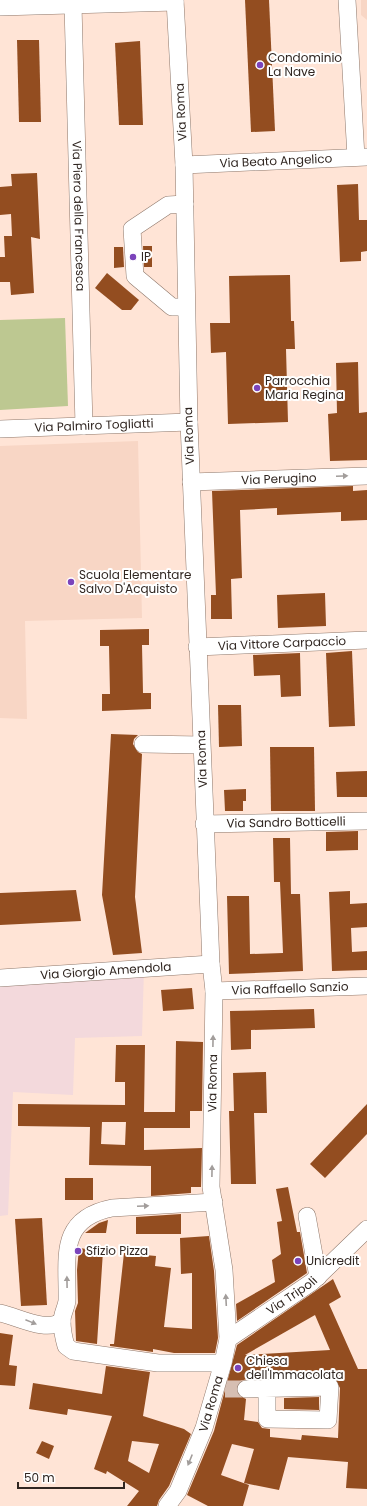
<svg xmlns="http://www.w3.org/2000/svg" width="367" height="1506" font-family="Poppins,sans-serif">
<rect width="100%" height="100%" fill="#ffe4d6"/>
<path fill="#f3d9dc" d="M144,969l-2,67 -67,2 -2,57 -60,-3 -5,123 -8,1v-238z"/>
<g fill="#f8d6c5">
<path d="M361,0h6v20l-6,-5z"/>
<path d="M138,441l4,177 -117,3 2,98 -27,-1v-272z"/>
</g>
<path fill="#bdc891" d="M65,318l3,88 -68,4v-90z"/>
<g fill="#934d20" fill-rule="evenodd">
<path d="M245,0h24l6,131 -24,1z"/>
<path d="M17,40h22l2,82h-22z"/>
<path d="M140,41l3,84h-24l-4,-82z"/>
<path d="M37,173l3,66 -9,-2 3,56 -23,2 -1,-13h-10v-25h5l-1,-21h8l-1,-22 -11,1v-28l12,-1 -1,-12z"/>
<path d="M358,184l1,36h8v31l-6,1v9l-21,1 -3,-77z"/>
<path d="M143,246h9v21h-8z"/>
<path d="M114,247h9l1,20 -10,1z"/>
<path d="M107,273l32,27 -8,10h-9l-27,-22z"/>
<path d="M290,275l1,46h3l1,28h-9l2,73 -60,2 -2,-72 -15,1 -1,-30h20l-1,-47z"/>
<path d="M358,362l1,51 8,-1v48l-37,1 -2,-47 9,-1 -1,-50z"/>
<path d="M353,486v5l14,-1v30l-26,1v-9l-64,3v-7l-37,2 2,68 -11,1 1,40h-21v-24h5l-4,-104z"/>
<path d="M325,593l1,33 -48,2 -1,-33z"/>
<path d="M149,629v16h-7l1,48h8v16l-49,2v-17h8l-1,-48h-9v-16z"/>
<path d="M352,651l3,75 -26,1 -3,-74z"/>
<path d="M300,653l1,43 -20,1 -1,-22 -26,1 -1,-21z"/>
<path d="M218,705h23l1,41 -23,1z"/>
<path d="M111,734l27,1 -4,4 -1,5 5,8 4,2 -7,143 7,56 -29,2 -11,-60z"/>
<path d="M270,747h44l1,64h-44z"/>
<path d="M367,771v26h-30l-1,-25z"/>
<path d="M246,789v12h-3v10h-18l-1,-21z"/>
<path d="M358,831v19l-32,1v-19z"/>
<path d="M273,838h17l1,56h9l3,77 -74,3 -2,-78h22l1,58 33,-1 -3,-71h-6z"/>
<path d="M76,890l5,31 -81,4v-32z"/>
<path d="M350,891v13l17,-1v24l-16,1 1,24 15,-1v19l-35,1 -3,-79z"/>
<path d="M192,988l2,21 -31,2 -2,-21z"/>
<path d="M314,1009l1,19 -64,2v19l-20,1 -1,-39z"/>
<path d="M176,1041l27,1 -1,69h-12v17h-46v22l58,-2 -1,39h-10v6l-40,3v-30l-62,-1 1,-38 -72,-1v-22l107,1v-23h-10l1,-37h29l-1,67h31zM102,1122h24l-1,23 -24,-1z"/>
<path d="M266,1072l1,41h-13l2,71h-25l-2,-73h5l-1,-38z"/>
<path d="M367,1104v30l-42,44 -15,-14z"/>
<rect x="65" y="1178" width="28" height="22"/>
<path d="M288,1187l9,45h3l7,41 -70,48 -1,-17 39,-22 -3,-22 9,-6 -4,-32 5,-1 -6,-32z"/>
<path d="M181,1214v20h-45v-17z"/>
<path d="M42,1218l5,87 -26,1 -6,-87z"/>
<path d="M108,1220l-2,13h-21l14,-10z"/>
<path d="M209,1236l5,35 4,67 -3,15h-41l-21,-4v3l-43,-6v-2h4l10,-91 32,3 -1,10 16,2 -7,59 28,2v-56l-11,1 -1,-36z"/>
<path d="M79,1248l24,3 -6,93 -21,-3 -1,-30 3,-8 -1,-33z"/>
<path d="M333,1279l8,18 -12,7 29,65h9v120l-21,-1 2,-26 -60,-5 -9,33 -35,-7 10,-34 -22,-5 -11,31 28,10 -6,21h-35l-21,-11 27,-64 23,-86zM315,1315l15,35 -85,5zM247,1374l38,1v3l45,-1 5,2 5,9 -2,50 -36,-3 -1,5 -31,-3v-8l-8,-1 -4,-6 -14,-2 2,-21 -8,-4 -2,-6 4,-8 7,-2z"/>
<path d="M0,1333l13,2 -4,30 8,1 -2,20 -15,-1z"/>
<path d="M106,1366l44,6 -7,44 41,13 7,5 -22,52 -10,14 -2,6h-30l12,-15 -32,-20 -1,3 -12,-5 18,-53 -44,-7 -1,6 -38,-6 4,-26 69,11zM132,1441l27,3 -10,29 -21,-12z"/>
<path d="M319,1397v13l-35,-1v-11z"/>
<path d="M42,1441l12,5 -5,13 -13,-6z"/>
</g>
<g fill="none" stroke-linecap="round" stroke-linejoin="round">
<path stroke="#d6beb2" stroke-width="17" stroke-dasharray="17 8" stroke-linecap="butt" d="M225,1389h21"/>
<defs>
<g id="minor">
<path d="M347,0l9,157"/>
<path id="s1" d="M73,5l11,421"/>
<path d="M0,7l175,-5"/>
<path id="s2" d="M184,165l183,-8"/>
<path d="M185,204l-17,1 -36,24 3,47 37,31h14"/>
<path id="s3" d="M0,429l189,-7"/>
<path id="s4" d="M191,482l176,-6"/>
<path id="s5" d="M197,647l170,-7"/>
<path d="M143,744l58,1"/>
<path id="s6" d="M204,824l163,-3"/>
<path id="s7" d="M0,978l211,-14"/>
<path id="s8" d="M214,991l153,-5"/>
<path d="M214,1202l-102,6c-55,11 -44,51 -45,93 -1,7 -5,13 -5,20 0,8 2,18 4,25l7,5 85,12h65"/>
<path d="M307,1216l11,61"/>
<path d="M0,1313c19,4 46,20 62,8"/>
<path id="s9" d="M228,1339l84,-57 55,-53"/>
<path d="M246,1389l84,-2 -2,33 -61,-1v-31"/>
<path id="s10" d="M167,1506l11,-15 26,-63 19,-65 5,-24 -4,-69 -13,-83 3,-196 -3,-27 -22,-542 -5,-257 -9,-165"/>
</g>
</defs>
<use href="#minor" stroke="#8f786b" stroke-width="18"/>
<use href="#minor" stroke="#fff" stroke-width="17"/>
</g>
<defs><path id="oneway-solid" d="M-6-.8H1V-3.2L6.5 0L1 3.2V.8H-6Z"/></defs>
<g fill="#a29d9b">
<use href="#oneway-solid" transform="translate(342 476) rotate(-2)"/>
<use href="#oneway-solid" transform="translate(213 1041) rotate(-89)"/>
<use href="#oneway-solid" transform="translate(212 1171) rotate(-89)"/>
<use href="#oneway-solid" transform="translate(143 1206) rotate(-3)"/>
<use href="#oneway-solid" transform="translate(67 1282) rotate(-91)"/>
<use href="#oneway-solid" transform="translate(226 1300) rotate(-93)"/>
<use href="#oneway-solid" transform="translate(31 1322) rotate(22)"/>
<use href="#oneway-solid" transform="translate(190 1460) rotate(112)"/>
</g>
<g fill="#7b44bb" stroke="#fff" stroke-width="1.5">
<circle cx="260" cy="65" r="4"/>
<circle cx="133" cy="257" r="4"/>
<circle cx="257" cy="388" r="4"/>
<circle cx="71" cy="582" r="4"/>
<circle cx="78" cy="1251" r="4"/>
<circle cx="298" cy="1261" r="4"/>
<circle cx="238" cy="1368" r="4"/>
</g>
<g text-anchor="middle" stroke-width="4" stroke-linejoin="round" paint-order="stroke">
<g font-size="12" fill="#302621" stroke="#fff" text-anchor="start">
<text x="268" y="62">Condominio<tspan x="268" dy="14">La Nave</tspan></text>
<text x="141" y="261">IP</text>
<text x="265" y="385">Parrocchia<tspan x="265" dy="14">Maria Regina</tspan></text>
<text x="79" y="579">Scuola Elementare<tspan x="79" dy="14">Salvo D'Acquisto</tspan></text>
<text x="86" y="1255">Sfizio Pizza</text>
<text x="306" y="1265">Unicredit</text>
<text x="246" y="1365">Chiesa<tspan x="246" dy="14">dell'Immacolata</tspan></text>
</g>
<g font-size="12" fill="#302621" stroke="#fff">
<text transform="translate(181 112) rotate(-93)" y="4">Via Roma</text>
<text dy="4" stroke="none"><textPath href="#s2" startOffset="92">Via Beato Angelico</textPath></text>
<text dy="4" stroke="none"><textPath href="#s1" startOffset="211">Via Piero della Francesca</textPath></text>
<text dy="4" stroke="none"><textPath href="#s3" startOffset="94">Via Palmiro Togliatti</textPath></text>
<text transform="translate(189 436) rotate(-92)" y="4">Via Roma</text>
<text dy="4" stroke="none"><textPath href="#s4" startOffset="88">Via Perugino</textPath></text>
<text dy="4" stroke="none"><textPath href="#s5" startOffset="85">Via Vittore Carpaccio</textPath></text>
<text transform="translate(202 759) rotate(-92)" y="4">Via Roma</text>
<text dy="4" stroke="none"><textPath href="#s6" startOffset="82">Via Sandro Botticelli</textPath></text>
<text dy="4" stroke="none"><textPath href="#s7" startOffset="106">Via Giorgio Amendola</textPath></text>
<text dy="4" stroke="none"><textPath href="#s8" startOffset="76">Via Raffaello Sanzio</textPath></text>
<text dy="4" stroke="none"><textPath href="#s10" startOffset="436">Via Roma</textPath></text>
<text dy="4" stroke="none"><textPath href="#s9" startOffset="77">Via Tripoli</textPath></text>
<text dy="4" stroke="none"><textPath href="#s10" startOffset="112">Via Roma</textPath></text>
</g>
</g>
<path d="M18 1482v6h106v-6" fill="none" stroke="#302621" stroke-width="2"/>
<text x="24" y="1482" font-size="12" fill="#302621" stroke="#ffffff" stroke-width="3" paint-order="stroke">50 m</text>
</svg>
